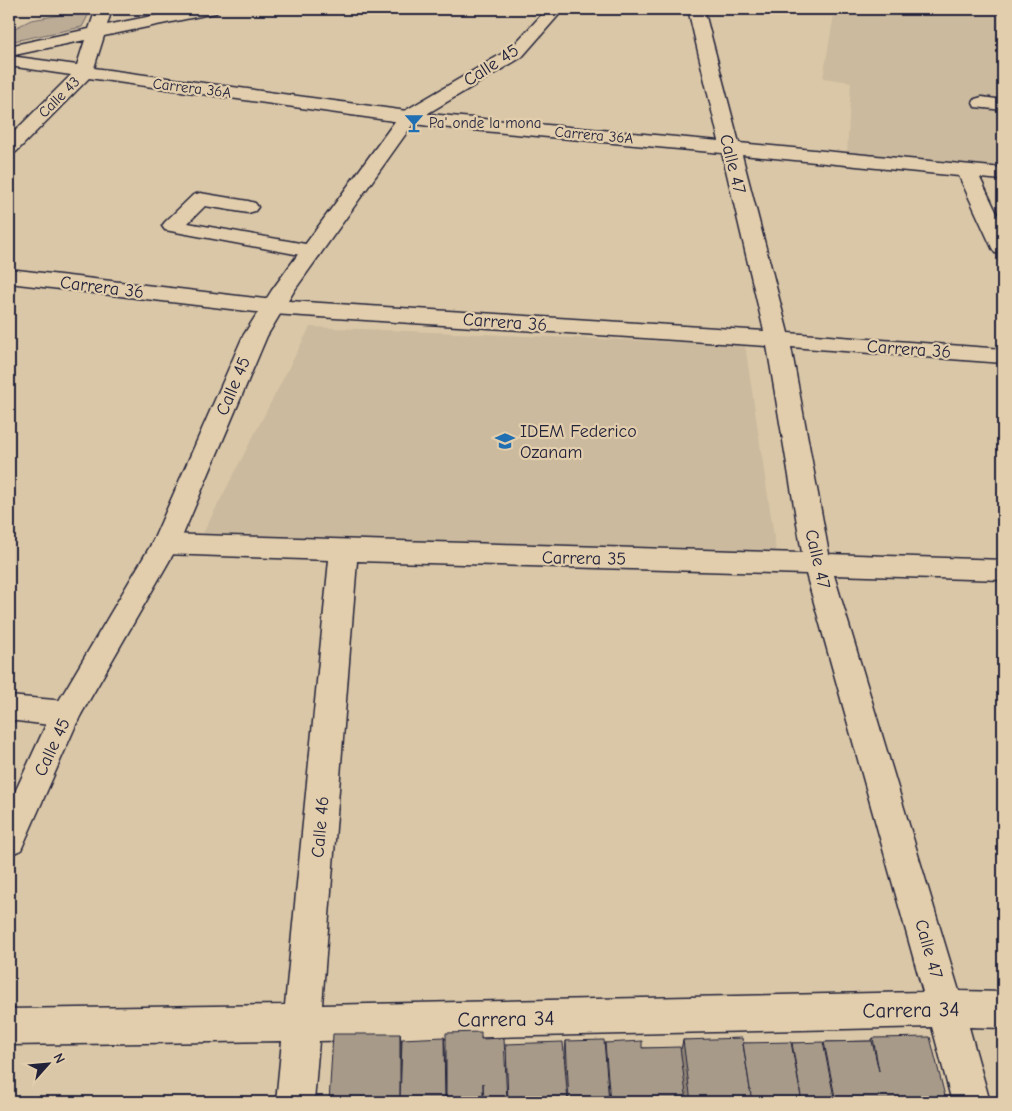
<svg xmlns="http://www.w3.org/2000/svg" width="1012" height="1111" font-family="'Comic Neue',sans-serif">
<rect width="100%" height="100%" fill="#dac7a7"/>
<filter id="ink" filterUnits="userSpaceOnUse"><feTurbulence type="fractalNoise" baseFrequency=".02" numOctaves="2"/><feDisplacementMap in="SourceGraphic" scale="10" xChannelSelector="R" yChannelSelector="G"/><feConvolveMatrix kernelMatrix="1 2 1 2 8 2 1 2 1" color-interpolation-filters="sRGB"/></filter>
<g filter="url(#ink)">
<g fill="#cbba9e">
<path d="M835,9h168v159l-156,-14 4,-72 -28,-4z"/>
<path d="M310,327l435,18 32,211 -576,-19z"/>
</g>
<path fill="#bcac96" stroke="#6f6768" d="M91,10l-9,17 -73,15v-11l22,-11z"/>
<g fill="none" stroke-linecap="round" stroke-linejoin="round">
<defs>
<g id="minor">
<path d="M96,9h16l-5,16 80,-16h31l-2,4 -6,1 -106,22 -10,32 335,46 290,27 -31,-132h16l35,134 264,25v12l-23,-2 23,48v28l-8,-1 -3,-5 -33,-72 -217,-21 46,178 215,16v14l-212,-16 38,207 174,6v20l-169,-5 125,416 44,1v36l-34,-1 21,75h-38l-20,-75 -613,14 -5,61h-38l6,-61 -273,4v-36l276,-4 44,-445 -164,-6 -10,-3 -4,-7 4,-7 10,-3 637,19 -35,-207 -494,-32 -264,-31v-14l264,31 491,31 -42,-178 -293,-27 -340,-48 -73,74 -7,2v-17l62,-62 -62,-9v-20l80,-17zM85,40l-8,25 -67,-9zM357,561l449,13 117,418 -601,13z"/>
<path d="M982,97l21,3v10l-28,-3 -2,-4 2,-4z"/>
<path d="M200,193l48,8 7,2 3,4 -3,4 -7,2 -43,-7 -17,17 123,22 8,1 3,5 -3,5 -8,1 -146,-27 -3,-4 3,-4 28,-27z"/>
<path d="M9,696l57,5 11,4 4,9 -4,9 -11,4 -57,-7z"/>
</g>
<path id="major" d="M547,9h17l-42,48 -107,64 -121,170 -27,45 -88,208 -100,174 -58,132 -12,5v-50l42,-91 101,-171 91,-207 29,-46 129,-177 109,-64z"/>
</defs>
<use href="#minor" stroke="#22223b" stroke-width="3"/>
<use href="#major" stroke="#22223b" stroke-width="3"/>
<use href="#minor" fill="#e2ceac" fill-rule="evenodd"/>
<use href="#major" fill="#e2ceac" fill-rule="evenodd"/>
</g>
<path fill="#908476" stroke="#22223b" d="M873,1038l73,62 7,2h-445l-2,-58 60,30 -1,-22 1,-11 39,6v-4l37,5 39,1 2,-9 60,3 48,2 1,-2 32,1v-2l47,-1z"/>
<g fill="#756c60" stroke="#22223b">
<path d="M400,1034l2,11 -2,57z"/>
<path d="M444,1037l1,11 1,54h-1z"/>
</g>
<g fill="#a79a89" stroke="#22223b">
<path d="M481,1032v7l23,-1 3,64h-23l-1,-19v19h-37v-69z"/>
<path d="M333,1034h67v68h-38v-6v6h-33z"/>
<path d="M444,1037l1,65h-45l2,-63z"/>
<path d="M930,1037l16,63 6,-1 1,3h-117l-12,-60 48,-1 7,30 -6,-33z"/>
<path d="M742,1038l10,64h-61l-8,-62z"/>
<path d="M604,1040l5,62h-40l-3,-61z"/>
<path d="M642,1041v7l38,-1 7,55h-77l-5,-59z"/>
<path d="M563,1042l5,60h-60l-2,-58z"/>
<path d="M791,1042l11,60h-50l-9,-59z"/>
<path d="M823,1042l12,60h-33l-10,-59z"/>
</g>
</g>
<defs>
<symbol id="bar-bare" viewBox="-9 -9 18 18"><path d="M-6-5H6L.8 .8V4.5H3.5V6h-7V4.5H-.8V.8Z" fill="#1f6fb2" stroke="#e2ceac" stroke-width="2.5" paint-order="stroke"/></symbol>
<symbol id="school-bare" viewBox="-9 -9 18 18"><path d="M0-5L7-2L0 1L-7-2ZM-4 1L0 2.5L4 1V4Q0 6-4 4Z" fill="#1f6fb2" stroke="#e2ceac" stroke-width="2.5" paint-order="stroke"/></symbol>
</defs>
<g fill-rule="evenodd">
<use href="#bar-bare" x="400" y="109" width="28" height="28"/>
<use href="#school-bare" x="491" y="427" width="28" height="28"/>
</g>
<g text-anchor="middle" stroke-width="4.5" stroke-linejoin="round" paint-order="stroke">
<g font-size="15" fill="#22223b" stroke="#e2ceac">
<text transform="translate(192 88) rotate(7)" y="5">Carrera 36A</text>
<text transform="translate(59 97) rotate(-45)" y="5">Calle 43</text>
<text transform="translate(594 135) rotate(5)" y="5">Carrera 36A</text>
</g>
<g font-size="15" fill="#22223b" stroke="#e2ceac" text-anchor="start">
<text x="429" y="128">Pa' onde la mona</text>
</g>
<g font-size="18" fill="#22223b" stroke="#e2ceac">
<text transform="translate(491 65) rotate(-33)" y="6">Calle 45</text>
<text transform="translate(733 164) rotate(76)" y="6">Calle 47</text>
<text transform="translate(102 287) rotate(7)" y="6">Carrera 36</text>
<text transform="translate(505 322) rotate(4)" y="6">Carrera 36</text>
<text transform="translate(909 349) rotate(4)" y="6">Carrera 36</text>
<text transform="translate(233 386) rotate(-67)" y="6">Calle 45</text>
<text transform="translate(584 558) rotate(1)" y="6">Carrera 35</text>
<text transform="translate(818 559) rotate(77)" y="6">Calle 47</text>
<text transform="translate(52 747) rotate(-65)" y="6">Calle 45</text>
<text transform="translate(320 827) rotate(-85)" y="6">Calle 46</text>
<text transform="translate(929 949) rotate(74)" y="6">Calle 47</text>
</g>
<g font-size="18" fill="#22223b" stroke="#e2ceac" text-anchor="start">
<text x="520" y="437">IDEM Federico<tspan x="520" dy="21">Ozanam</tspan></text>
</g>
<g font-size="21" fill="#22223b" stroke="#e2ceac">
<text transform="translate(911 1010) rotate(-1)" y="7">Carrera 34</text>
<text transform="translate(506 1019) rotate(-1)" y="7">Carrera 34</text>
</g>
</g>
<rect width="1012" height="1111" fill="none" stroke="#e2ceac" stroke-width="30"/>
<rect x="15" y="15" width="982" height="1081" fill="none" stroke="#22223b" stroke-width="2" filter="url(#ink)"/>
<g transform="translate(48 1064) rotate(63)" stroke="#e2ceac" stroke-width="4" paint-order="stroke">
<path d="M0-4L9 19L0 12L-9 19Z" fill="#22223b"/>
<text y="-8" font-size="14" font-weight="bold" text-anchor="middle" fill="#22223b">N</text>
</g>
</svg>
